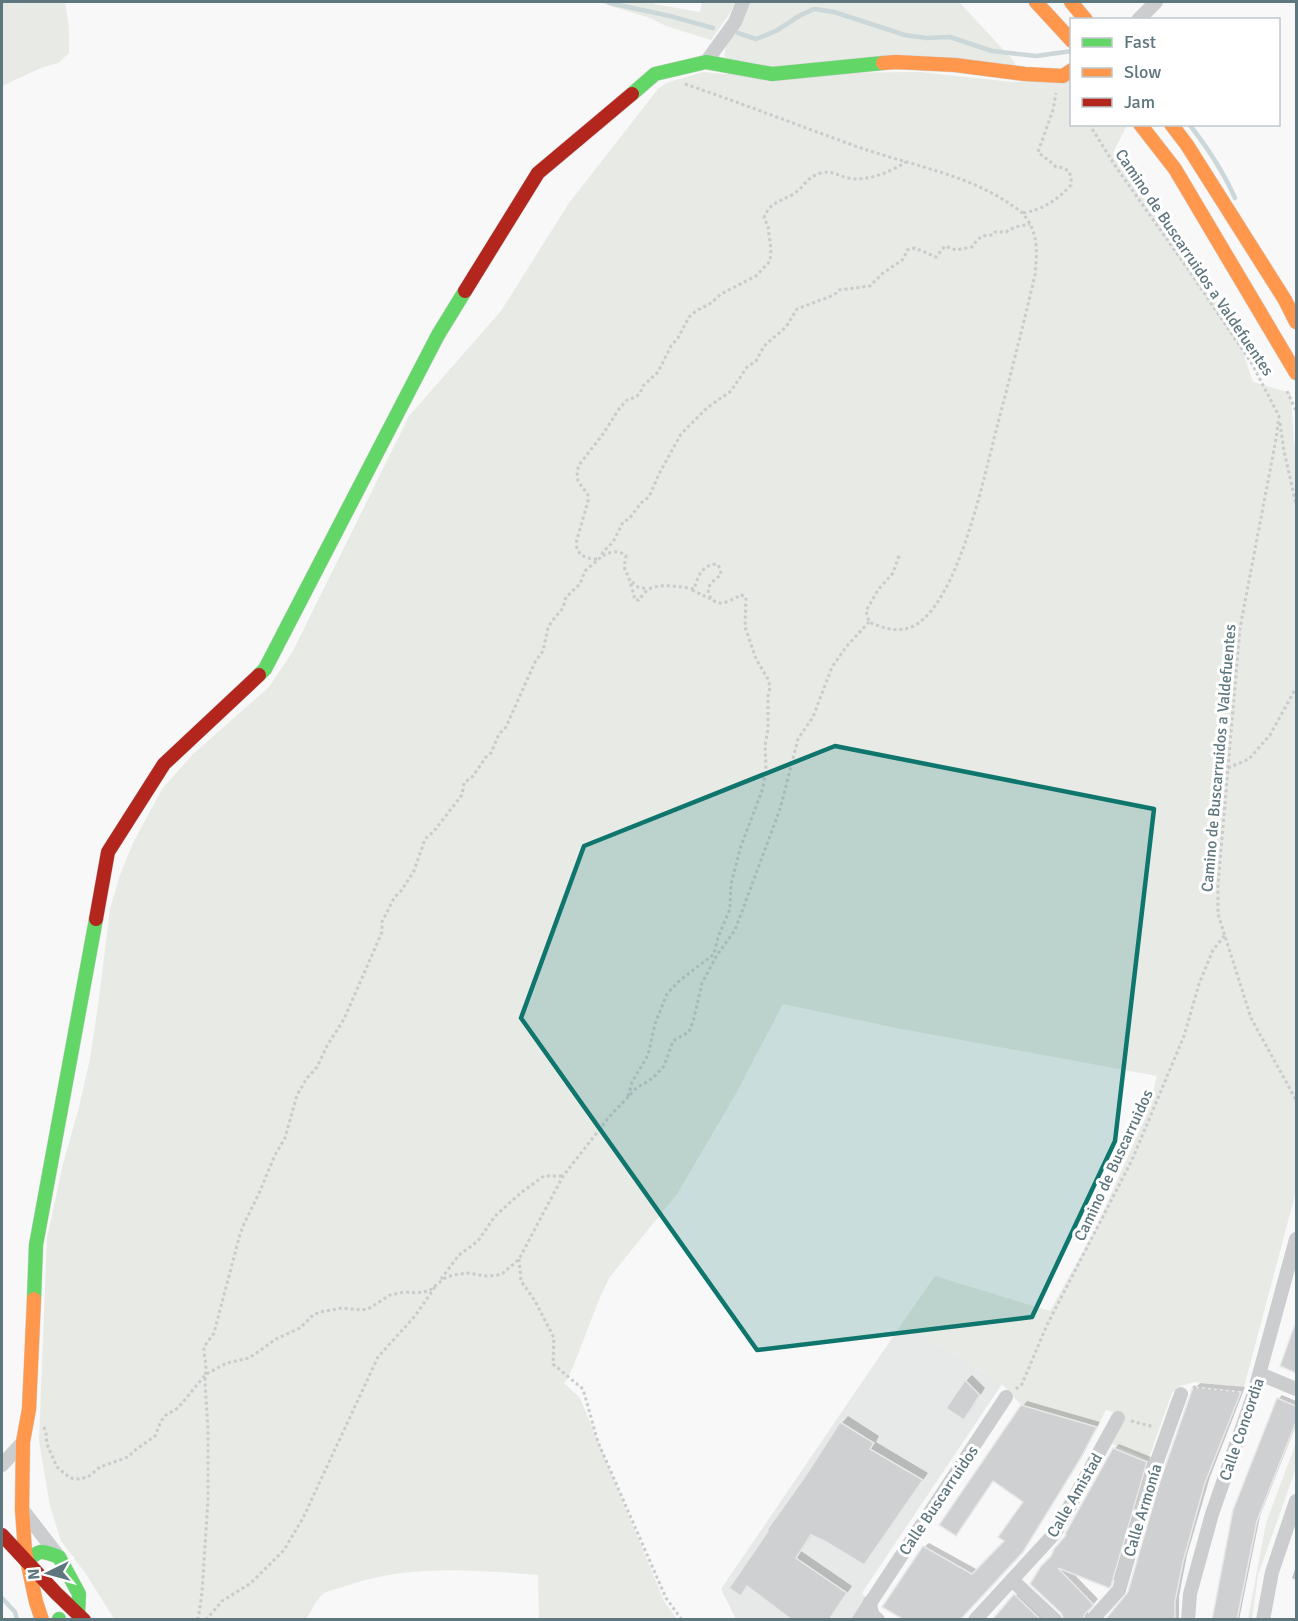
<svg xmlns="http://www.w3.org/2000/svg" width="1298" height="1621" font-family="Signika,sans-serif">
<rect width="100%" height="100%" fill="#f8f8f8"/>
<path fill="#e6e9e8" d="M903,1322l99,62 -140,209 18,26h-144l-15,-30z"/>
<g fill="#e8eae5">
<path d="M2,2h63l4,26v25l-11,10 -15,4 -41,19z"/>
<path d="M598,2h57l-1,2 46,8 2,-10h34l-6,11 -19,27 -45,-14 -16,-8z"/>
<path d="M750,2h209l54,58 3,5 -248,2 -39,-5 -5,-7 3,-13z"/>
<path d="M703,72l21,2 196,-2 92,10 59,-2 1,44 55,1 -14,28 71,91 55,96 14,42 38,11 3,49 2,6v743l-52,196 -49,-5 -15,4 -8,7 -24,67 -36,-16 11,-29 -17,-5 -9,17 -76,-22 -19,-21 -99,-62 32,-46 115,35 47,-85 51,-115 9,-35 -261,-48 -113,-24 -50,95 -56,95 -68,84 -11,24 -25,65 -7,14 -2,2 16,15 84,203 13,18h-138l-1,-44c-64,-5 -130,-11 -192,11 -7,2 -15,4 -22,7 -7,5 -13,19 -18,26h-192l-28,-45 -25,-33 -11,-35 -11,-65 8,-203 16,-74 16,-57 11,-48 9,-60 11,-90 10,-34 13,-32 29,-54 31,-35 76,-67 24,-36 116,-235 92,-105 68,-108 89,-114 8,-6z"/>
<path d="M1296,1443v25l-38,107 -6,44h-4l18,-96z"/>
</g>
<g fill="#0003">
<path d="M1296,1333v38l-14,-6 9,-26z"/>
<path d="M972,1375l13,13 -15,24 -6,6 -16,-11 18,-26z"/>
<path d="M1200,1383l45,4 -35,90 -23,78 -8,41v24h-73l23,-27 66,-205z"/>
<path d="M1282,1395l14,6v24l-36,91 -21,104h-25l64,-221z"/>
<path d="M1027,1401l73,21 -17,33 -56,90 -57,60 -46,-58 5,-4 49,27 28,-29 19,-40 -31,-22 -38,55 67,-128z"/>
<path d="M848,1416l31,20 -3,6 52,31 -58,84 -6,6 -51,-29 -12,17 51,35 -23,34 -81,-34 -8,8 68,-118 34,-53z"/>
<path d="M1119,1444l32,13 -36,122 -6,7 -38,-15 27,28 -10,12 1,9h-24l-2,-7 -31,-29 36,-49 46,-86z"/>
<path d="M1296,1566v14l-4,-2z"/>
<path d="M1020,1591l31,29h-57z"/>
</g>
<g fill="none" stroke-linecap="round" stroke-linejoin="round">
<g stroke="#cbd7d8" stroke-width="4.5">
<path d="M608,2l6,2 56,12 43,12"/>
<path d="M738,33l18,6 20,-8 23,-15 15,-7 20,3 71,23 21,3 24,-1 42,14 44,5 36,-5"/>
<path d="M1189,124c18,23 34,47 46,74"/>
<path d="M2,1598l13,14 2,8"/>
</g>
</g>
<g fill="#ced0d1" stroke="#e8e8e8" stroke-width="1.5">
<path d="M1295,1324h1v49l-16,-7z"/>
<path d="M965,1380l15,15 -16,25 -18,-12z"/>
<path d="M1193,1387l48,5 -36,91 -22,79 -8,40v18h-70l23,-28 32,-111z"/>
<path d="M1277,1398l19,8v16l-39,99 -20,99h-25l21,-110z"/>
<path d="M1021,1405l76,22 -18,34 -56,91 -63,68h-56l-22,-13 41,-61 49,28 32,-33 -6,-4 25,-35 -30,-21 -37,55 -17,-11z"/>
<path d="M840,1422l34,21 -4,6 53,31 -59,85 -38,-23 -15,-7 -15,23 51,35 -18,27h-37l-45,-34 -6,10 -12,-8 39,-57 -1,-1 39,-55z"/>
<path d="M1113,1448l34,14 -36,124 -2,2 -51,-20 36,37 -9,9 -2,6h-19l-3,-7 -31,-29 11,-18 10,-10 3,-7 12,-14 -1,-1z"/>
<path d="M1014,1594l27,26h-49z"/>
</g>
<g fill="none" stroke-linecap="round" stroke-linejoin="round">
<defs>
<g id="fast">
<path d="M632,94l23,-20 51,-12 66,12 111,-11"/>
<path d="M259,675l6,-6 173,-334 27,-44"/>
<path d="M34,1299l2,-54 60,-326"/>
<path d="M27,1562c13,-14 15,-11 32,-5l20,37 -1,20"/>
<path d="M59,1619v1"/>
</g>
<g id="slow">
<path d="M1036,2l36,39"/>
<path d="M1071,2l15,18"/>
<path d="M883,63l13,-1 59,3 70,9 38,2 9,-6"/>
<path d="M1140,124l35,45 121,204"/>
<path d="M1171,124l16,21 98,155 11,22"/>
<path d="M34,1299l-5,110 -6,33 -1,67 3,42 11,51 6,18"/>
</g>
<g id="jam">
<path d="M465,291l73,-118 94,-79"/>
<path d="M96,919l12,-67 56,-88 95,-89"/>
<path d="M2,1535l54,58 28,27"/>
</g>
</defs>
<use href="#fast" stroke="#d4d5d6" stroke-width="15"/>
<use href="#slow" stroke="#d4d5d6" stroke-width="15"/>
<use href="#jam" stroke="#d4d5d6" stroke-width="15"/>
<g stroke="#c9cbcc" stroke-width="3" stroke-dasharray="3 3" stroke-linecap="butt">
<path d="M685,84c59,20 117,43 176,64 49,17 105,26 149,56 4,3 10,6 14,11 15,18 13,39 11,60 -12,51 -25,102 -38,152 -13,49 -37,169 -80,197 -16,10 -32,5 -48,-2l-3,-11 12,-21 15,-17 7,-20"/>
<path d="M1089,124l27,43 74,105 62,92 27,52 -3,23 -36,189 -22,257v29l33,104 45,82"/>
<path d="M1023,213c21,-4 33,-12 48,-28 1,-11 -2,-18 -15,-18 -5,-6 -12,-9 -18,-15l15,-42 3,-17"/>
<path d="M1287,391l9,20"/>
<path d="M1280,423l4,28 12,53"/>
<path d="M603,556c8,-5 16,-6 23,0l-2,11 6,14 5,19h4c2,-3 6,-9 10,-11 12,-6 32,-2 45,0 4,-12 7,-24 23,-25l3,4 1,6c-3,4 -9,7 -11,11 -5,8 2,18 11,18 6,0 14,-5 20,-8l5,2 -1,30 11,32 12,20 2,8 -2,9v33l-3,17 1,20 -3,22 -22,58 -10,38 -1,25 -12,28 -4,17 -35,27 -12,13 -12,30 -7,31 -16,27 -4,15"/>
<path d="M597,559c-12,0 -20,-4 -21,-16l12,-42v-6l-10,-14 -1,-9 2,-7 24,-31 16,-25 8,-9 9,-3 4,-4 3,-7 15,-14 13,-26 7,-8 11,-21 7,-6 15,-8 10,-9 35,-18 14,-15 1,-11 -3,-24 -4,-8c5,-15 15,-16 28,-23 11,-6 14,-18 29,-22 12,-3 17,3 27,5 19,4 42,-6 58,-16"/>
<path d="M632,582l6,5 9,2"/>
<path d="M692,590l19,9"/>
<path d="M1228,768l21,-9 21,-24 26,-47"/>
<path d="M519,1259l2,22 14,20 19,37 -1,26 30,25 15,53 68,156 16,22"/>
<path d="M441,1279l18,-24 19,-14 17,-25 27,-24 22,-16h19"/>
<path d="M1193,1387l47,5"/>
<path d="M1016,1389l6,-5 25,-59 85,-165 52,-124 15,-52 14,-34 12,-15"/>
<path d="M1131,1421l23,6"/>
<path d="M44,1427l2,6 1,11 10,23 13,11 9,1 9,-2 12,-10 28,-10 6,-6 21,-15 6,-15 5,-6 12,-7 28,-34 21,-11 22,-5 27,-19 24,-11 13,-13 7,-3 22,-4 19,2 7,-1 22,-14 15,-3 12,1 12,-2 16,-13 8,-3 14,-2 20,3 11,-1 5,-2 16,-14 44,-83 47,-60 18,-19 7,-8 18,-11 11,-12 9,-25 16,-9 5,-14 8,-35 15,-28 18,-25 45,-121 18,-70 15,-22 19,-50 14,-20 23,-25"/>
<path d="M198,1620l4,-27 6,-93v-70l-3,-47 1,-18 -2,-13v-5l10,-14 26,-99 4,-10 16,-33 15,-36 10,-17 12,-43 10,-17 10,-11 10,-21 17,-27 38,-87v-10l12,-24 7,-7 13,-20 11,-32 9,-8 28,-36 2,-12 9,-7 13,-19 5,-4 8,-19 7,-7 29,-65 8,-11 5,-23 4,-7 11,-13 3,-11 14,-13 5,-13 16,-14 2,-5 10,-10 10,-20 6,-3 12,-16 8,-6 10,-23 22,-40 27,-27 23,-16 16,-24 9,-6 8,-15 22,-19 11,-18 37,-14 5,-5 31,-4 13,-13 18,-12 3,-3 3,-8 8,-2 21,9 9,-11 11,4 16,-3c8,-11 8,-11 21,-12l2,-3h11l9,-5 15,-3"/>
<path d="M206,1620l16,-19 29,-18 33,-33 19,-32 75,-161 37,-41 20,-29"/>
</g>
<g stroke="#cbcdce" stroke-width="14">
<path d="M1138,20l18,-18"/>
<path d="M706,62l29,-40 8,-20"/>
<path d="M1260,1374l36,15"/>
<path d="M2,1465l21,-23"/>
<path d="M22,1509l37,48"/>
<path d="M1012,1580l43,40"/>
<path d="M870,1602c1,8 1,13 8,18"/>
<path d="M859,1620l147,-223"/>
<path d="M975,1620l80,-87 63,-115"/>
<path d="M1092,1620l27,-30 32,-112 30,-84"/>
<path d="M1188,1620l2,-26 22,-80 42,-121 42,-154"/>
<path d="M1263,1620l9,-48 24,-71"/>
</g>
<use href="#fast" stroke="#63d668" stroke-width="14"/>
<use href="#slow" stroke="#ff974d" stroke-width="14"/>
<use href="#jam" stroke="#b3261e" stroke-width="14"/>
</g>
<path fill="#0f766e" fill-opacity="0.2" stroke="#0f766e" stroke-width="4.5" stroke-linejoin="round" d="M835,746l319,63 -39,332 -83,176 -275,33 -236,-332 63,-172z"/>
<g text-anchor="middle" stroke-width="6" stroke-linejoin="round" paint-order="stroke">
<g font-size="16" fill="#5e767e" stroke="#fff">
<text transform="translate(1195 262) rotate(56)" y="6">Camino de Buscarruidos a Valdefuentes</text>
<text transform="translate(1218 758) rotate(-85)" y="6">Camino de Buscarruidos a Valdefuentes</text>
<text transform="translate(1113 1165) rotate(-65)" y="6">Camino de Buscarruidos</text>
<text transform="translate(1241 1429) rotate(-71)" y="6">Calle Concordia</text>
<text transform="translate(1074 1495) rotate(-60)" y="6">Calle Amistad</text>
<text transform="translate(938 1500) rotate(-56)" y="6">Calle Buscarruidos</text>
<text transform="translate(1142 1510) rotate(-73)" y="6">Calle Armonía</text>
</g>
</g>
<rect width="1298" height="1621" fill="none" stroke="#5e767e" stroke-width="6"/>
<rect x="1070" y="18" width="210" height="108" fill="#ffffff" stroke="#bfc8cb" stroke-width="1.5"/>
<rect x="1082" y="38" width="30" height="9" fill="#63d668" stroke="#bfc8cb" stroke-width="1.5"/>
<text x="1124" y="48" font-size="18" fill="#5e767e">Fast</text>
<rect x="1082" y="68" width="30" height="9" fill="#ff974d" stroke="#bfc8cb" stroke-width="1.5"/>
<text x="1124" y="78" font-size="18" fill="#5e767e">Slow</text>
<rect x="1082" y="98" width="30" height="9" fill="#b3261e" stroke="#bfc8cb" stroke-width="1.5"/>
<text x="1124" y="108" font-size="18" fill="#5e767e">Jam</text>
<g transform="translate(48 1573) rotate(265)" stroke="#ffffff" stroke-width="4.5" paint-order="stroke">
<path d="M0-4.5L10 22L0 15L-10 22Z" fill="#5e767e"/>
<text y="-9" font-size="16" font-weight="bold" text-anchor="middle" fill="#5e767e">N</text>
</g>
</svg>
